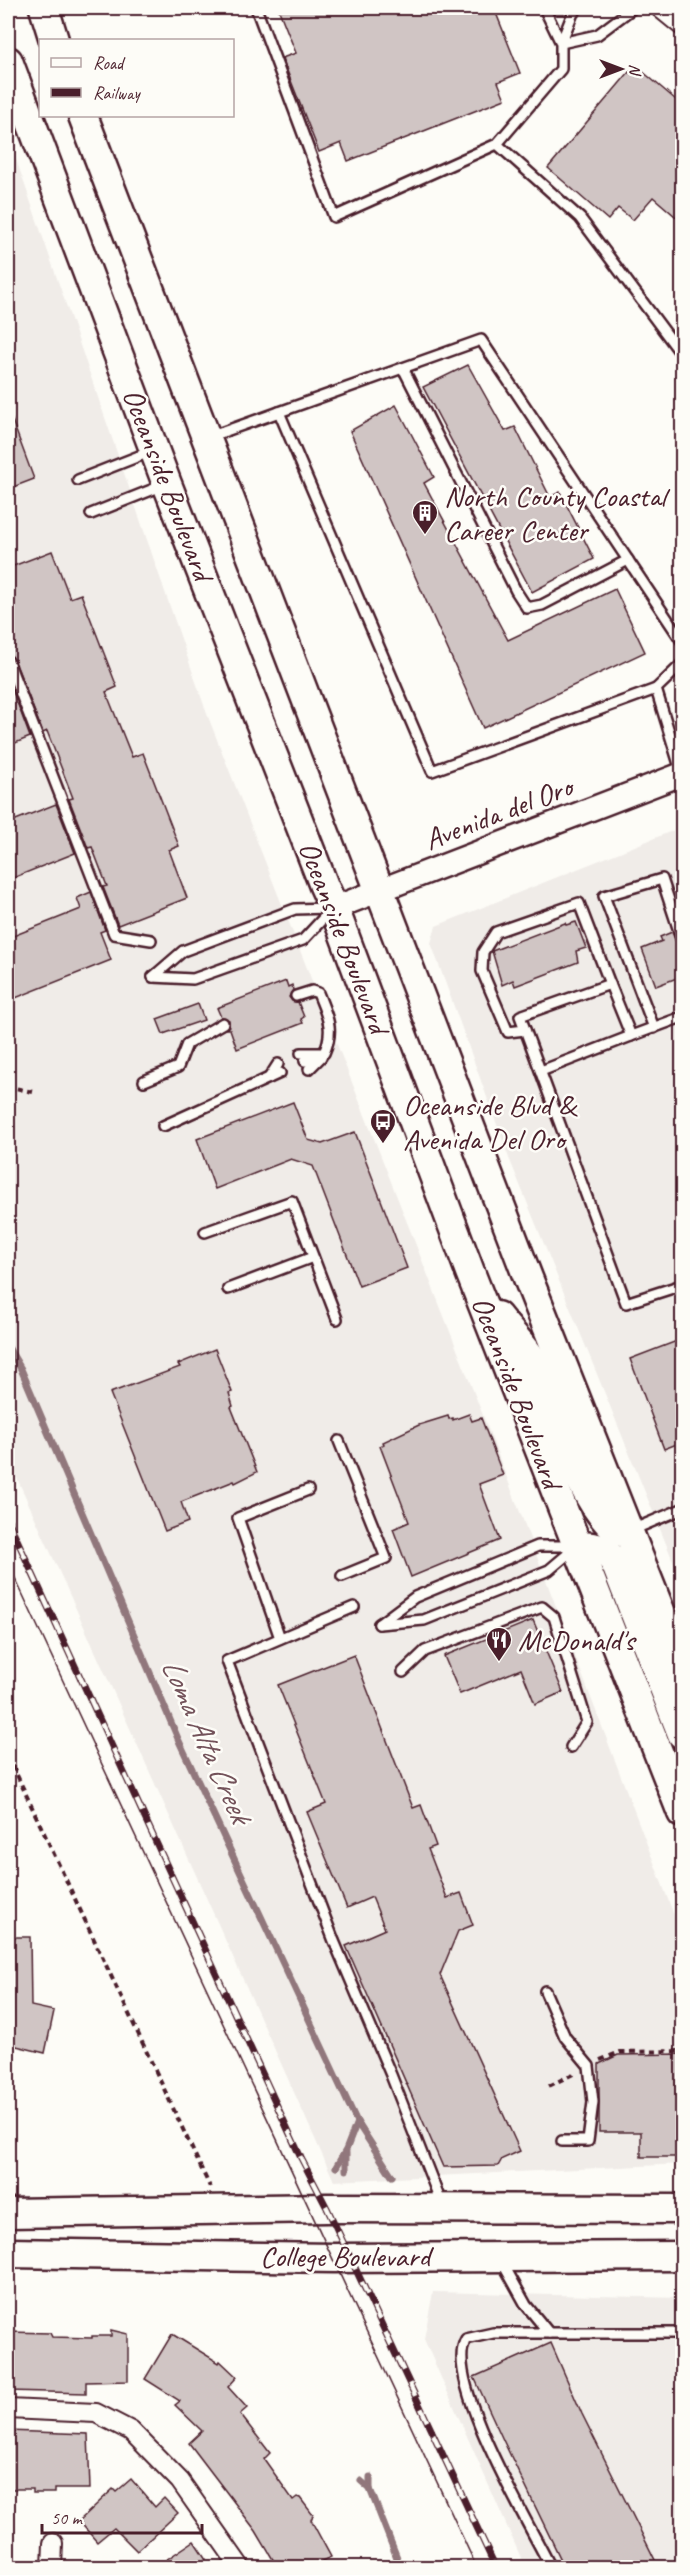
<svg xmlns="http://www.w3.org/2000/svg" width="690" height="2575" font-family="Caveat,sans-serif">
<rect width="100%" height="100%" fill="#fdfcf7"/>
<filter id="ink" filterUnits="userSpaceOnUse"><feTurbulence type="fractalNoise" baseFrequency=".0167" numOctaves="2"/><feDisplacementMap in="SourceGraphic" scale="12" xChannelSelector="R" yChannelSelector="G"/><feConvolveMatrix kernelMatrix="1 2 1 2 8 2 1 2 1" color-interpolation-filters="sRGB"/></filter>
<g filter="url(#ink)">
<g fill="#f0ece8">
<path d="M8,136l199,578 277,704 198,518v228l-348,17 -326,-723z"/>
<path d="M682,827v756l-173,-425 -78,-215 5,-17z"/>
<path d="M433,2292l249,6v269h-157l-101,-228z"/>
</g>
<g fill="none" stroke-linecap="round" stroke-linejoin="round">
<g stroke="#91777b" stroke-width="7">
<path d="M8,1347l13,22 158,372 178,381 35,54"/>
<path d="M336,2167l10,-17 11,-28"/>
<path d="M346,2170v-17"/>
<path d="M370,2477v12l31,79"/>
<path d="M361,2481l9,8"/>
</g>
</g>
<g fill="#d0c5c4" stroke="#4a1f2b" stroke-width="1.5">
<path d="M278,8h216l26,65 -22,9 7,17 -157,62 -7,-18 -22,9 -37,-94 14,-5z"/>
<path d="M635,65l47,40v117l-29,-25 -20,23 -15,-12 -10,12 -60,-52z"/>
<path d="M468,365l37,66 10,-4 35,70 10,-5 34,67 -62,33 -109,-205z"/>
<path d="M396,405l38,72 -10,6 84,157 107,-51 30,63 -162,76 -133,-297z"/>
<path d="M9,412l25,67 -26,10v-76z"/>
<path d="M52,551l18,47 11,-4 36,93 -11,5 26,65 11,-4 36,93 -10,4 18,48 -69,27 -15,-38 4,-1 -15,-39 -4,1 -19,-49 4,-1 -26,-67 -4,2 -29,-74 -6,-5v-86z"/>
<path d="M8,678l22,59 -22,9z"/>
<path d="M56,804l19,49 -67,27v-57z"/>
<path d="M91,892l14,38 -5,2 11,28 -103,41v-63l73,-29 -4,-11z"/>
<path d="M576,922l10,26 -10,3 2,11 -63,24 -2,-6 -11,5 -10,-34 73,-28 1,2z"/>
<path d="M672,932l5,13 5,2v29l-26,10 -14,-37 20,-8 -2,-4z"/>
<path d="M286,981l2,6 4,-2 1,5 -4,7 3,4 6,1 6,15 -3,2 2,4 -66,26 -7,-20h-4l3,-3v-6l-8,-3 -4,-9z"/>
<path d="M198,1004l6,16 -41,14 -6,-15z"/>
<path d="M293,1102l15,38 14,4 33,-12 52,136 -48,18 -46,-120 -22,-7 -76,30 -18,-50z"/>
<path d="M682,1339v103l-18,7 -34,-90z"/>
<path d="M215,1349l17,43 -3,1 4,13 -2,1 26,65 -22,11 -1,-2 -53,21 7,20 -23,9 -55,-138 70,-26 -2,-3z"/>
<path d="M469,1414l3,7 9,-3 22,57 -24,9 21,56 -89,37 -18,-48 16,-7 -29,-76 4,-2 -1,-2 36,-17 29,-9 1,3 4,-1v2z"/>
<path d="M533,1620l30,72 -28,12 -14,-35 -61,25 -16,-38z"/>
<path d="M354,1655l59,153 8,-3 15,41 -8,3 19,49 14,-5 12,32 -15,6 -18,44 80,176 -18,8 -4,7 -55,1 -97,-221 39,-17 -13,-32 -25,11 -40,-96 19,-8 -48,-119z"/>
<path d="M8,1937h22l1,69 23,5 -9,42 -37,-9z"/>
<path d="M682,2054v103h-41v-25h-42v-68l19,-9z"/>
<path d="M111,2330l17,4v47l-42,1v11l-78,-2v-59l42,1 2,4 40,1v-2h19z"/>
<path d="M172,2334l47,29 1,-2 17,16 -9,10 19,21 -7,6 30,39 -6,6 29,41 4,-3 3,1 13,17 -2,5 20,37 -9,4 3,7h-47l-22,-37 -67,-88 13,-12 -27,-26 5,-4 -35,-22z"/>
<path d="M551,2343l31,71 77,154h-94l-61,-126 -30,-65z"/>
<path d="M8,2431l80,3 2,55h-36v4h-21v-4h-25z"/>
<path d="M131,2479l24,28 9,-9 14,15 -41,38 -23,-23 -17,14 -18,-21 34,-32 3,3z"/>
<path d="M194,2541l12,18 -12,9h-40z"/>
</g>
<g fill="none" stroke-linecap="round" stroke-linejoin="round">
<defs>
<g id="service">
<path d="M256,8l78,209 163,-73 64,-75v-26l-17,-35"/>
<path d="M561,43l36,-8 36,-27"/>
<path d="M561,43l12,-30 5,-5"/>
<path d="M497,144l83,74 102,137"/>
<path d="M403,368l113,223 11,17 15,-3 86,-45"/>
<path d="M279,412l153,359 224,-82 26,-25"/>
<path d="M209,437l272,-97 201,301"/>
<path d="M78,480l74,-29"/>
<path d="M91,514l73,-29"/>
<path d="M8,661l106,273 37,6"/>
<path d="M656,689l26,85"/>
<path d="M153,977l40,2 110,-39 27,-29"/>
<path d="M153,977l30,-26 112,-42 34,-1"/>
<path d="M296,996l16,-5 6,2c9,23 17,36 6,60l-19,8"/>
<path d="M682,1017l-51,19 -21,-52 -90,32 106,287 56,-18"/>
<path d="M654,1028l-50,-132 58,-17 20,61"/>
<path d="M525,1030l-17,2 -26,-61 1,-19 13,-20 83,-29 31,81"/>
<path d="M301,1053h19"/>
<path d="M309,1069l12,-12"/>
<path d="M541,1071l90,-35"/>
<path d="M269,1078l9,-14"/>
<path d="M144,1081l34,-14 9,-23 36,-21"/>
<path d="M163,1126l117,-53"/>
<path d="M205,1232l87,-31 45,118"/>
<path d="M228,1289l85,-32"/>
<path d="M339,1441l47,117 -44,18"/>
<path d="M632,1530l50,-21"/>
<path d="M354,1607l-127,54 107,280 57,134 51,130"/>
<path d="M379,1624l36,-27 123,-51h36"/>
<path d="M379,1624l45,-4 125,-50 26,-22"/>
<path d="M280,1638l-42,-120 70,-28"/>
<path d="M403,1672l22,-21 117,-44 12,10 33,105 -16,25"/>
<path d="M545,1991l20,46 24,29 4,36 -5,39h-26"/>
<path d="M502,2262l24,43 23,28"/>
<path d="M551,2568c-21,-43 -109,-189 -85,-229l27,-6h189"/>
</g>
<g id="minor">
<path d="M660,8l22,18"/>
<path d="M8,2409l88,4 35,18 49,50 61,87"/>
<path d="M52,2568l1,-25"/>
</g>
<path id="tertiary" d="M334,908l348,-134"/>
<g id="primary">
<path d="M44,8l10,32"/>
<path d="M8,61l159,423 157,402 10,22 136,364 212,541"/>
<path d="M83,116l445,1162 154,388"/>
<path d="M497,1316c12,16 31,33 39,51 22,49 40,129 81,164l12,1"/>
<path d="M577,1546c18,0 30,2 39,19l66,169"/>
<path d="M8,2213l319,-5 355,1"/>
<path d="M8,2253l326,5 348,-2"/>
</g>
</defs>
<use href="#service" stroke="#4a1f2b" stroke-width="14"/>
<use href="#minor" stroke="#4a1f2b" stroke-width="22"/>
<use href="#tertiary" stroke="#4a1f2b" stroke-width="27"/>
<use href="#primary" stroke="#4a1f2b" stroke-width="33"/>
<g stroke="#4a1f2b" stroke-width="4" stroke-dasharray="6 4.5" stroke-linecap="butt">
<path d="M8,1093l7,-5 18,4"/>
<path d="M8,1756l202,431"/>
<path d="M600,2060l20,-8 62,-1"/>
<path d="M549,2086l26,-13"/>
</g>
<use href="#service" stroke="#fdfcf7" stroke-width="9"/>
<use href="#minor" stroke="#fdfcf7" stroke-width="18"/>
<use href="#tertiary" stroke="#fdfcf7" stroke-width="22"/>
<use href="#primary" stroke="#fdfcf7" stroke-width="28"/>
<path stroke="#4a1f2b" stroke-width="1.5" d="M8,1563l469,1005"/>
<defs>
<path id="rail" d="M8,1520l293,638 26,50 169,360"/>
</defs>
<use href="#rail" stroke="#4a1f2b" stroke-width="7"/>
<use href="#rail" stroke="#fdfcf7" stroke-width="4.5" stroke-dasharray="14" stroke-linecap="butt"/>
</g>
</g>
<defs>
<symbol id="building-pin" viewBox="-11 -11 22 30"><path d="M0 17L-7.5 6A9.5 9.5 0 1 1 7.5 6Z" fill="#4a1f2b" stroke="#fdfcf7"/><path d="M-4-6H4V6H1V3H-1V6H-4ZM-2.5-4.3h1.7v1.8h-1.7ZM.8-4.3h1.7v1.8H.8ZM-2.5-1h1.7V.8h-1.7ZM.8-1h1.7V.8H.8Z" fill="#fff"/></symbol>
<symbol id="bus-pin" viewBox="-11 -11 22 30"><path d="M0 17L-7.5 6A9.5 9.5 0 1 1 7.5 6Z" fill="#4a1f2b" stroke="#fdfcf7"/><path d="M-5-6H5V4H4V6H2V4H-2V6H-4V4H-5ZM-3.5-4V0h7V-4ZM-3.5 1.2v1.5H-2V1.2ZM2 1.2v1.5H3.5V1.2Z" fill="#fff"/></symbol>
<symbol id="restaurant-pin" viewBox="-11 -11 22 30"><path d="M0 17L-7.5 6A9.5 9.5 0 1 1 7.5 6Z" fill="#4a1f2b" stroke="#fdfcf7"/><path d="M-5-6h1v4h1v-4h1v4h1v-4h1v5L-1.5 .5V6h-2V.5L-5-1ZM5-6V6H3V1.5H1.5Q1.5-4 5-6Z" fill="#fff"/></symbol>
</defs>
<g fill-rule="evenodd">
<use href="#building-pin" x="410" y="498" width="30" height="40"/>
<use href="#bus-pin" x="368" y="1107" width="30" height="40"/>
<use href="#restaurant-pin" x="484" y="1625" width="30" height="40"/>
</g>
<g text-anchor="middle" stroke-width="5" stroke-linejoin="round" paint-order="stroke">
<g font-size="30" fill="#4a1f2b" stroke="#fdfcf7">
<text transform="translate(168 484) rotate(69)" y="10">Oceanside Boulevard</text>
<text transform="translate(498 813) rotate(-21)" y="10">Avenida del Oro</text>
<text transform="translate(344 937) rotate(69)" y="10">Oceanside Boulevard</text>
<text transform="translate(517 1392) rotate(69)" y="10">Oceanside Boulevard</text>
<text x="345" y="2266">College Boulevard</text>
</g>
<g font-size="30" fill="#4a1f2b" stroke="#fdfcf7" text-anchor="start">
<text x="444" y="506">North County Coastal<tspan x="444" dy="34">Career Center</tspan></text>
<text x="403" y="1115">Oceanside Blvd &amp;<tspan x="403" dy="34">Avenida Del Oro</tspan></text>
<text x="518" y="1650">McDonald's</text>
</g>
<g font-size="32" font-style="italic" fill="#73525a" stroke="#fdfcf7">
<text transform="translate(207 1740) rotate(66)" y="11">Loma Alta Creek</text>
</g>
</g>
<rect width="690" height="2575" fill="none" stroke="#fdfcf7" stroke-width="30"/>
<rect x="15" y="15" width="660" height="2545" fill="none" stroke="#4a1f2b" stroke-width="2" filter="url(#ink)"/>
<rect x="39" y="39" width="195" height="78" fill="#fdfcf7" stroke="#b5a4a5" stroke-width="1.5"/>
<rect x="51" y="58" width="30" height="9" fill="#fdfcf7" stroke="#b5a4a5" stroke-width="1.5"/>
<text x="93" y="69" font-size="18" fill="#4a1f2b">Road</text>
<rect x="51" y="88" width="30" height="9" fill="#4a1f2b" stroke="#b5a4a5" stroke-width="1.5"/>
<text x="93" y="99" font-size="18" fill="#4a1f2b">Railway</text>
<g transform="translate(621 69) rotate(90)" stroke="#fdfcf7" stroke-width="4.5" paint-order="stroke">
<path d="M0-4.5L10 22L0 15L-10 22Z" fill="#4a1f2b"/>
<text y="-9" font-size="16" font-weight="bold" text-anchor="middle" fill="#4a1f2b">N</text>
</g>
<path d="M42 2524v9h160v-9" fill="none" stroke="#4a1f2b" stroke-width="3"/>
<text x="51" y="2524" font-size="18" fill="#4a1f2b" stroke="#fdfcf7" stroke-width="4.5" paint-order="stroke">50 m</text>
</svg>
